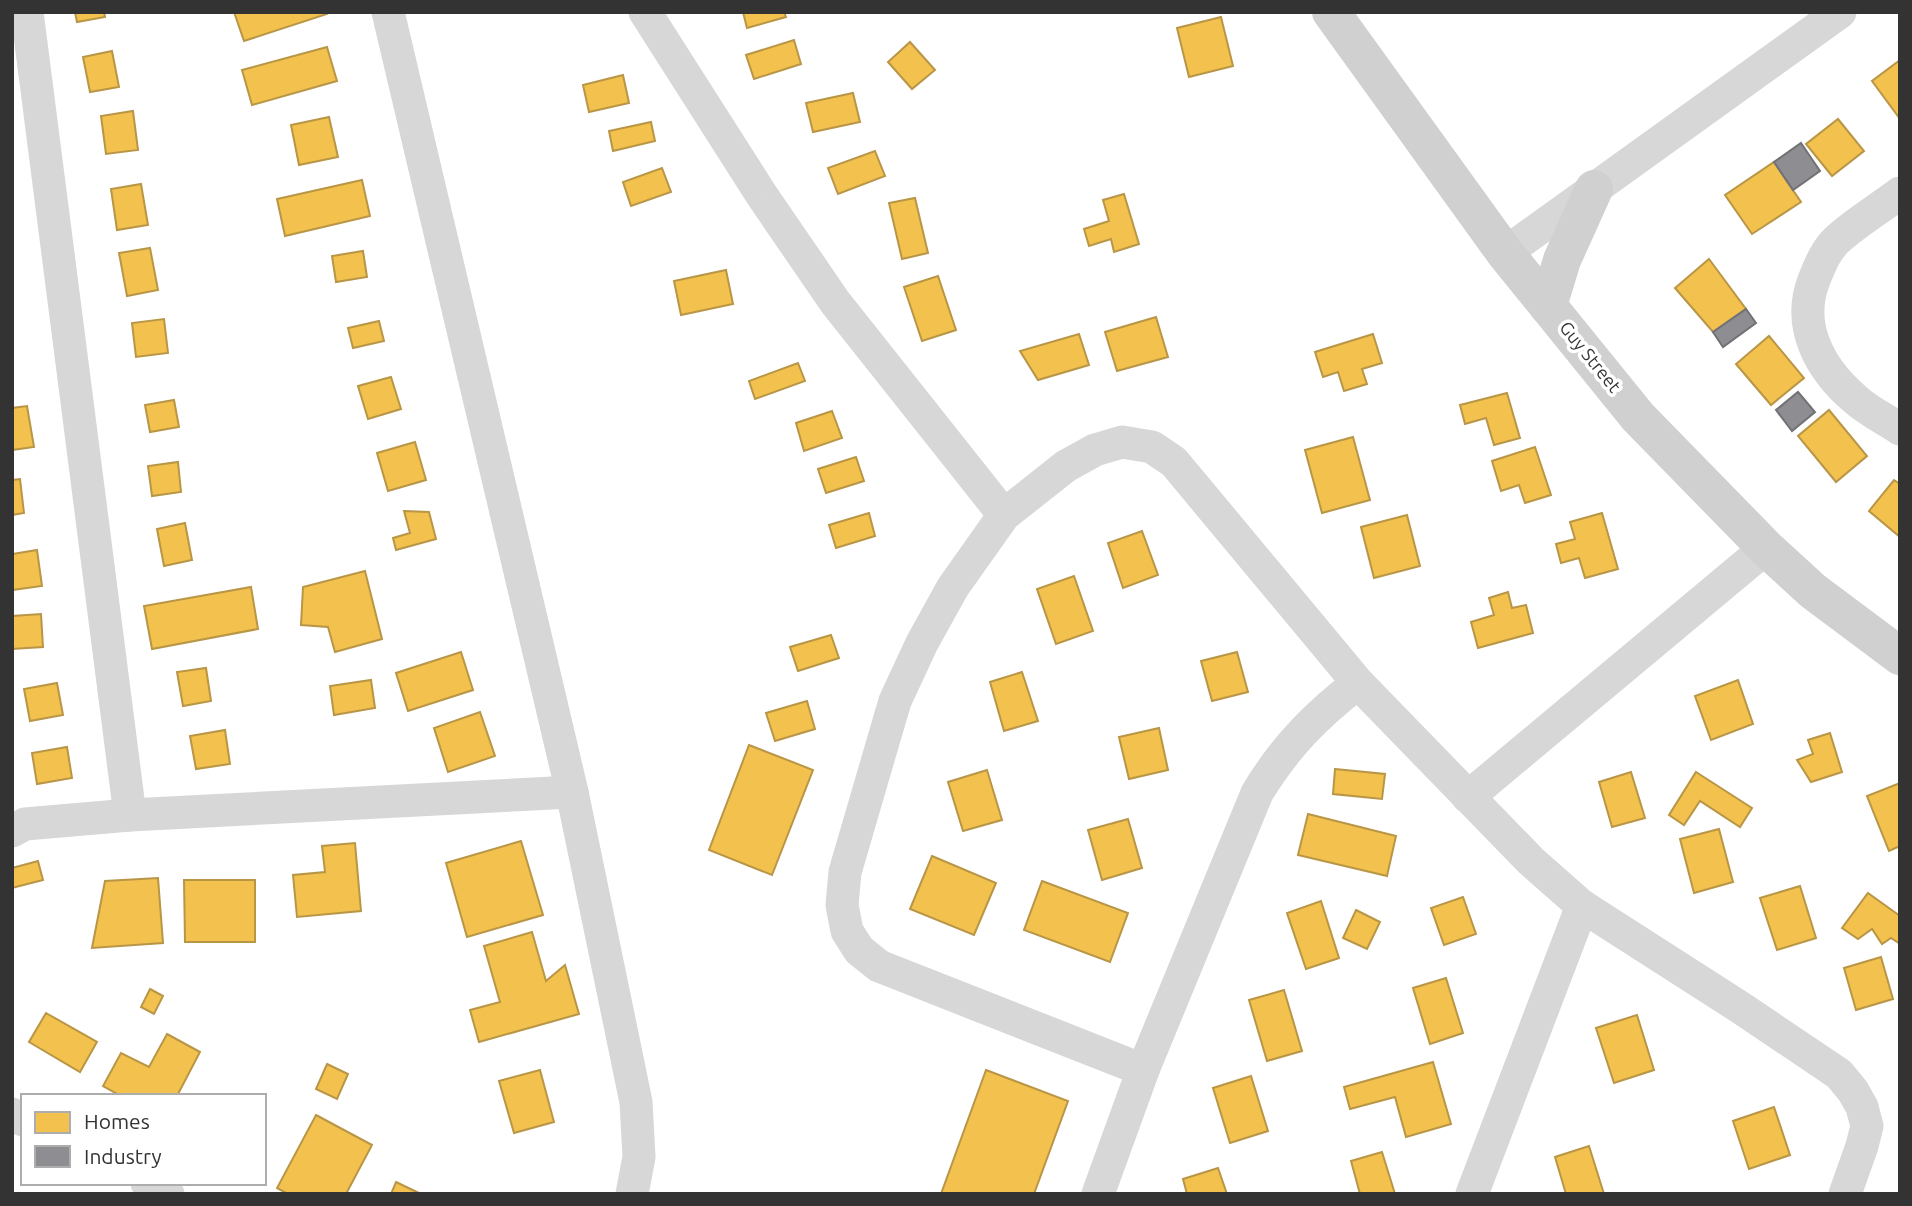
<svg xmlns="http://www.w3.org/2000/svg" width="1912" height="1206" font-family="Ubuntu,sans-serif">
<rect width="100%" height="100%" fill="#fff"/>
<g fill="#f2c14e" stroke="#b99646" stroke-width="2">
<path d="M75,12h29l1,5 -28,5z"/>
<path d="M234,12h92l1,2 -83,27z"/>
<path d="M743,12h41l2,5 -39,11z"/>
<path d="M1221,17l12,49 -44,11 -12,-49z"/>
<path d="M794,40l7,24 -47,15 -8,-24z"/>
<path d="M910,42l25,28 -23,19 -24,-27z"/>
<path d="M327,47l10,34 -85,24 -10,-35z"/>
<path d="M112,51l7,36 -29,5 -7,-35z"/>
<path d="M1900,60v59l-28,-38z"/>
<path d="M623,75l6,28 -40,9 -6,-27z"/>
<path d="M853,93l7,29 -47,10 -7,-29z"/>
<path d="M133,111l5,39 -32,4 -5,-38z"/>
<path d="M329,117l9,40 -39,8 -8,-40z"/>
<path d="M1838,119l26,32 -32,25 -26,-32z"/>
<path d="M651,122l4,19 -42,10 -4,-20z"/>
<path d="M875,151l10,25 -47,18 -10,-26z"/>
<path d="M1774,162l27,40 -49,32 -27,-39z"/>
<path d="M662,168l9,24 -40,14 -8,-24z"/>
<path d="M362,180l8,36 -85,20 -8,-37z"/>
<path d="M141,184l7,41 -31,5 -6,-41z"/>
<path d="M1124,194l15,50 -25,8 -3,-13 -22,7 -5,-17 25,-8 -6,-21z"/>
<path d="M915,198l13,55 -26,6 -13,-56z"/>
<path d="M150,248l8,42 -31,6 -8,-43z"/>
<path d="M363,251l4,26 -31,5 -4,-26z"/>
<path d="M1709,259l37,50 -33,23 -38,-44z"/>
<path d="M726,270l7,34 -52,11 -7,-34z"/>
<path d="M938,276l18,54 -34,11 -18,-54z"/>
<path d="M1156,317l12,40 -51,14 -12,-39z"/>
<path d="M164,319l4,34 -32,4 -4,-34z"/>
<path d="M379,321l5,20 -31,7 -5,-20z"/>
<path d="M1079,334l10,31 -51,15 -18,-29z"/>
<path d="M1373,334l9,29 -20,6 5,15 -23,7 -6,-19 -15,5 -8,-25z"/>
<path d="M1769,336l35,42 -33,27 -35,-41z"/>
<path d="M798,363l7,18 -50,18 -6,-18z"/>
<path d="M391,377l10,32 -33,10 -10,-33z"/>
<path d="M1507,393l13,45 -26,7 -8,-27 -21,6 -5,-19z"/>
<path d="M174,400l5,27 -29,5 -5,-27z"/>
<path d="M27,406l7,41 -22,3v-42z"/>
<path d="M1829,410l38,46 -31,26 -38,-46z"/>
<path d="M832,411l10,27 -38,13 -8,-28z"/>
<path d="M1353,437l17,63 -48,13 -17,-63z"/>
<path d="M415,442l11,38 -38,11 -11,-38z"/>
<path d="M1535,447l16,48 -26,8 -6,-18 -18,6 -9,-30z"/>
<path d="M856,457l8,24 -38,12 -8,-24z"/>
<path d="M178,462l3,30 -29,4 -4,-30z"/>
<path d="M20,479l4,34 -12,2v-35z"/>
<path d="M1894,480l6,4v53l-31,-26z"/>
<path d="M404,511l25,1 7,27 -40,11 -3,-12 17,-5z"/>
<path d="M869,513l6,23 -39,12 -7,-23z"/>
<path d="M1602,513l16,56 -33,9 -6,-20 -18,5 -5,-19 19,-5 -5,-17z"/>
<path d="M1407,515l13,51 -46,12 -13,-51z"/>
<path d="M185,523l7,37 -28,6 -7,-37z"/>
<path d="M1142,531l16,44 -35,13 -15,-45z"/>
<path d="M37,550l5,36 -30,4v-36z"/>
<path d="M365,571l17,68 -47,13 -7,-25 -27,-2 2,-38z"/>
<path d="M1074,576l19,55 -37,13 -19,-55z"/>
<path d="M251,587l7,42 -106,20 -8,-43z"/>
<path d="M1508,592l4,16 14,-3 7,28 -55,15 -7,-26 23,-7 -5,-17z"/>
<path d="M41,614l2,33 -31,2v-33z"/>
<path d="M831,635l8,23 -41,13 -8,-24z"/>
<path d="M461,652l12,38 -65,21 -12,-38z"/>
<path d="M1237,652l11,40 -36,9 -11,-40z"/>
<path d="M206,668l5,33 -28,5 -6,-34z"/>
<path d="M1022,672l16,49 -34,10 -14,-49z"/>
<path d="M371,680l4,28 -41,7 -4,-29z"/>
<path d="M1738,680l15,44 -42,16 -16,-44z"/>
<path d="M57,683l6,32 -33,6 -6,-32z"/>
<path d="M807,701l8,28 -40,12 -9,-28z"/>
<path d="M480,712l15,44 -47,16 -14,-44z"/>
<path d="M1159,728l9,42 -39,9 -10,-42z"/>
<path d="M225,730l5,34 -34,5 -6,-33z"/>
<path d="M1830,733l12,39 -31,10 -14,-22 16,-6 -5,-14z"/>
<path d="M749,745l64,25 -41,105 -63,-25z"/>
<path d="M67,747l5,31 -35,6 -5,-31z"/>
<path d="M1335,769l50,5 -3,25 -49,-5z"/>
<path d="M987,770l15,50 -39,11 -15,-49z"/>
<path d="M1631,772l14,46 -33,9 -13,-45z"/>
<path d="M1696,772l56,36 -12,19 -40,-26 -16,24 -15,-10z"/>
<path d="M1900,783v63l-11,5 -22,-55z"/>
<path d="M1308,814l88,22 -9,40 -89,-21z"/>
<path d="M1128,819l14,49 -40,12 -14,-50z"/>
<path d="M1719,829l14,53 -39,11 -14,-54z"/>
<path d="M521,841l22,74 -76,22 -21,-74z"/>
<path d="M355,843l6,68 -64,6 -4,-42 32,-3 -3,-26z"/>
<path d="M932,856l64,27 -22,52 -64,-26z"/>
<path d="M38,861l5,19 -31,8v-20z"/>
<path d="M158,878l5,65 -71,5 13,-67z"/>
<path d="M184,880h71v62h-70z"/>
<path d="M1042,881l86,32 -18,49 -86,-32z"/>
<path d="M1800,886l16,52 -39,12 -17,-52z"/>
<path d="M1868,893l32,23v28l-9,-6 -9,6 -10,-15 -14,10 -16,-11z"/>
<path d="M1463,897l13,37 -32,11 -13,-37z"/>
<path d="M1321,901l18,57 -33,11 -19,-56z"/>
<path d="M1356,910l24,12 -13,27 -24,-11z"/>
<path d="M532,932l14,49 19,-16 14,49 -100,28 -9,-32 30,-8 -16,-56z"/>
<path d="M1881,957l12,42 -37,11 -12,-42z"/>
<path d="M1446,978l17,55 -33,11 -17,-56z"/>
<path d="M150,989l13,7 -9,18 -13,-7z"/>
<path d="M1284,990l18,61 -35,10 -18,-61z"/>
<path d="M46,1013l51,29 -17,30 -51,-30z"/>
<path d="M1637,1015l17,55 -40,13 -18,-55z"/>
<path d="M167,1034l33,18 -23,44h-56l-18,-10 18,-33 28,14z"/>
<path d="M1433,1062l18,62 -45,13 -11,-40 -45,12 -6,-22z"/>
<path d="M327,1064l21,10 -11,25 -21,-10z"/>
<path d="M540,1070l14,52 -40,11 -15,-52z"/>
<path d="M986,1070l82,31 -34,93h-93z"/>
<path d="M1251,1076l17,55 -38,12 -17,-55z"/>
<path d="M1774,1107l16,48 -41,14 -16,-48z"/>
<path d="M316,1115l56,30 -26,49h-58l-11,-6z"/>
<path d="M1589,1146l15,48h-38l-11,-37z"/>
<path d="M1382,1152l13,42h-35l-9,-33z"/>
<path d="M1218,1168l9,26h-40l-4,-15z"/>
<path d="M396,1182l25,12h-30z"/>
</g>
<g fill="#8d8d92" stroke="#727276" stroke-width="2">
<path d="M1801,143l19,28 -27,19 -19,-28z"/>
<path d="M1746,309l10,14 -33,24 -10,-15z"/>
<path d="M1798,392l17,20 -23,19 -16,-21z"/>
</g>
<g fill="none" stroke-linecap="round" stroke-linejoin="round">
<g stroke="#d7d7d7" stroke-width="33">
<path d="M27,12l103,803"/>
<path d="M388,12l184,780 64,310 3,55 -7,37"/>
<path d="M645,12l116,182 74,108 169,213"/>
<path d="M1900,193c-20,15 -43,29 -61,45 -13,11 -19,27 -25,42 -18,46 6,89 41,119 13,12 30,20 45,30"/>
<path d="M1505,253l335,-241"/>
<path d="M1468,797l298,-249"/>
<path d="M12,831l13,-7 105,-9 442,-23"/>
<path d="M1143,1070l-264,-104 -20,-16 -12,-19 -5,-26 3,-33 50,-171 27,-58 31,-56 51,-72 62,-49 29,-16 27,-8 30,5 22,15 184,221 173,178 51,45 159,102 98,66 14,17 9,16 5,19 -5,20 -17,48"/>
<path d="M12,1114l11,6"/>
<path d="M147,1183l21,11"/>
<path d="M1098,1194l45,-124 114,-277c28,-46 58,-77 101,-110"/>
<path d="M1472,1194l110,-288"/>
</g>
<g stroke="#d0d0d0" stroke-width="38">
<path d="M1331,12l174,241 133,164 128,131 47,43 87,65"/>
<path d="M1548,306l14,-46 32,-71"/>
</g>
</g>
<g text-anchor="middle" stroke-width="7" stroke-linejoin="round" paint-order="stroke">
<g font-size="18" fill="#333" stroke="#fff">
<text transform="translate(1590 357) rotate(51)" y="6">Guy Street</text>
</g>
</g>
<rect width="1912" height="1206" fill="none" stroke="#333333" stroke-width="28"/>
<rect x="21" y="1094" width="245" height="91" fill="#ffffff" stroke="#adadad" stroke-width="2"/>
<rect x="35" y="1112" width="35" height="21" fill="#f2c14e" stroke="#adadad" stroke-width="2"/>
<text x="84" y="1129" font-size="21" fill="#333333">Homes</text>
<rect x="35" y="1146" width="35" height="21" fill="#8d8d92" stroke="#adadad" stroke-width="2"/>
<text x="84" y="1164" font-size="21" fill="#333333">Industry</text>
</svg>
